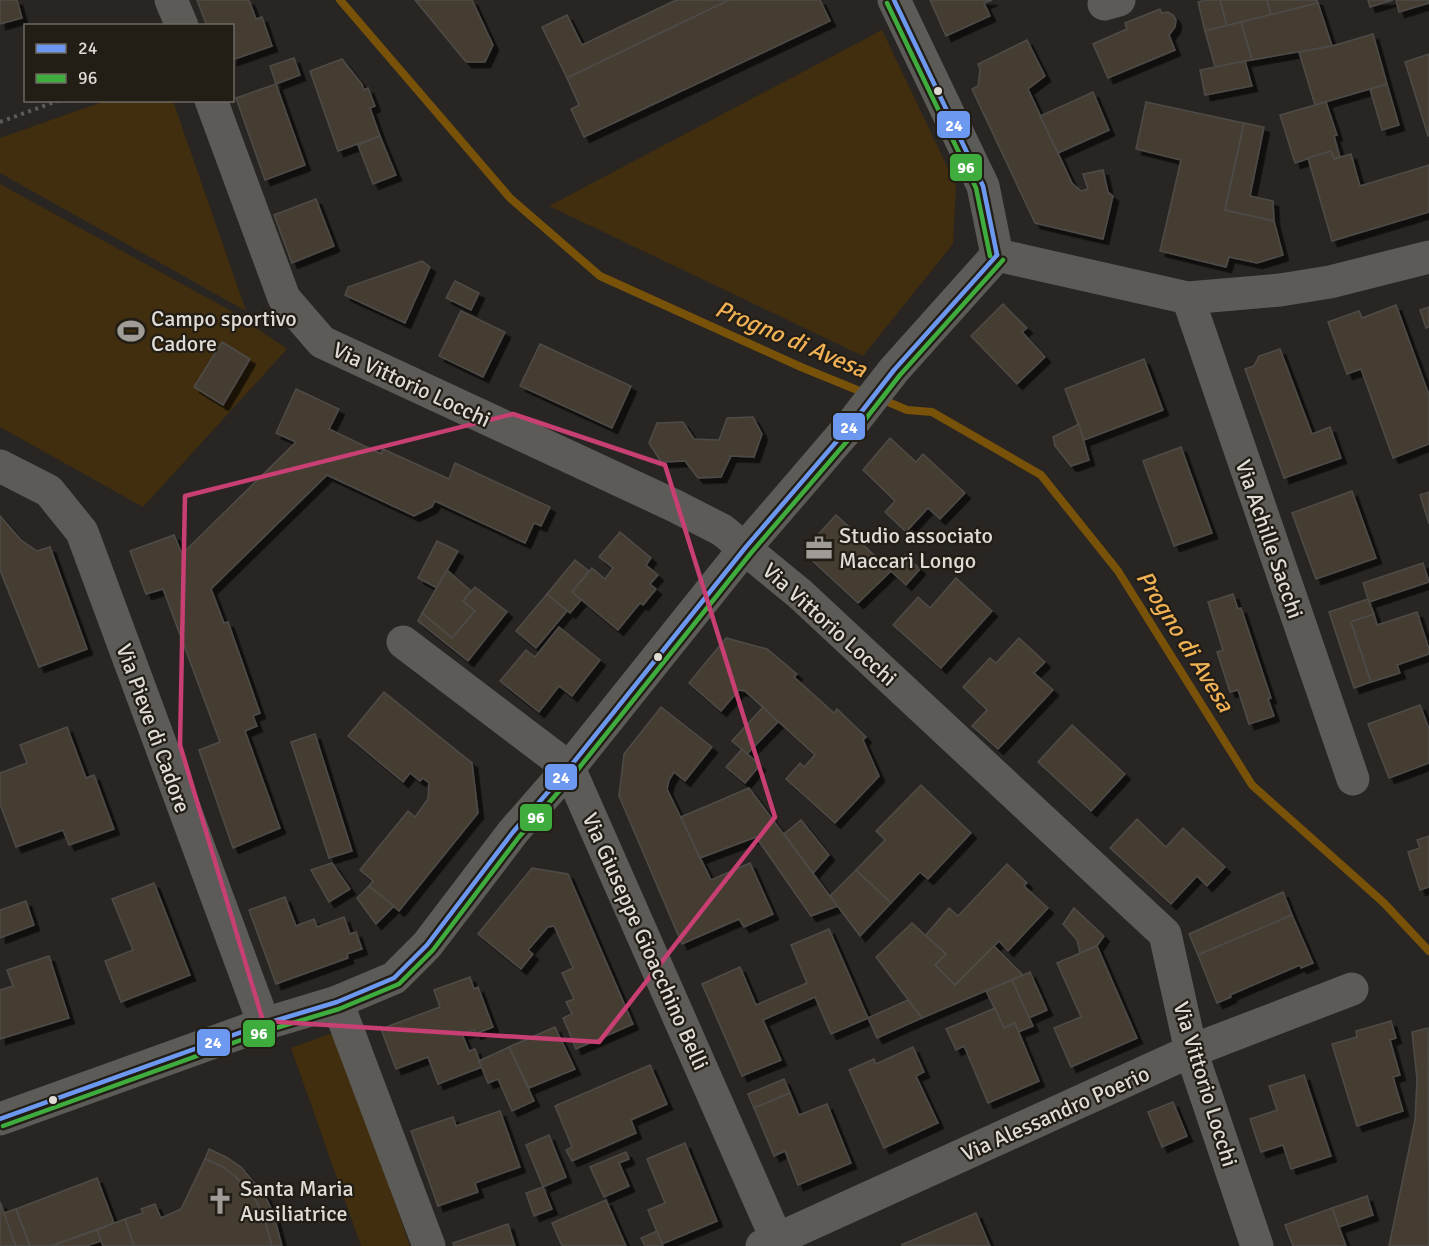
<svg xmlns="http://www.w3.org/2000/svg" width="1429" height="1246" font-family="Signika,sans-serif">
<defs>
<filter id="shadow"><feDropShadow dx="5.5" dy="5.5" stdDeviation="0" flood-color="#0009"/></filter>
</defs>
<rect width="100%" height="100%" fill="#282522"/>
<g fill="#412e0f">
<path d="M882,30l74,155 -3,59 -90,112 -314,-150z"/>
<path d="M105,101h68l73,210 -246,-138v-35z"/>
<path d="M0,184l235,129 52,36 -144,158 -143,-80z"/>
<path d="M335,1032l75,214h-49l-70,-198z"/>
</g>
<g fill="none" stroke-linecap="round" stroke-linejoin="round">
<g stroke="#795209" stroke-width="8">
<path d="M340,0l170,198 90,78 201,91 66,27"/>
<path d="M879,398l28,12 25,2 109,63 77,96 134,214 132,118 45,48"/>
</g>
</g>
<g fill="#453e33" stroke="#4e4b48" stroke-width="1.5" filter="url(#shadow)">
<path d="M0,0h17l5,18 -22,6z"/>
<path d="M197,0h52l7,19 6,-2 10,29 -40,14v-34h-25z"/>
<path d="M415,0h57l21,45 -8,17h-19z"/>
<path d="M676,0h53l-162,78 -25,-51 25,-12 15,30z"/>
<path d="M729,0h91l10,21 -246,116 -13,-28 8,-4 -12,-27z"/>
<path d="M930,0h62l-8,3 6,13 -44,20z"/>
<path d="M1205,0h15l7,26 -22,5 -7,-29z"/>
<path d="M1220,0h47l4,15 -44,11z"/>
<path d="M1267,0h50l1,3 -47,12z"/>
<path d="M1368,0h25l-23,7z"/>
<path d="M1396,0h33v3l-30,9z"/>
<path d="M1318,3l14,43 -80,14 -11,-38z"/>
<path d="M1160,9l2,4 6,-1 5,3 3,5 -1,7 -6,8 6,15 -67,28 -15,-34 34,-15 -2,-6z"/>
<path d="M1241,22l11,38 -37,7 -10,-36z"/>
<path d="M1373,34l14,50 -72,21 -16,-53 33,-6z"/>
<path d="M1027,40l18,36 -17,13 44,94 9,8 7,-2 -5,-15 20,-4 5,22 5,4 -10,43 -68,-16 -63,-134 6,-3 2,-17 -2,-5z"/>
<path d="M1429,54v82h-1l-23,-74z"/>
<path d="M294,58l6,17 -24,9 -6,-18z"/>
<path d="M342,59l20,25 2,6 4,-2 7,18 -5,2 10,28 -42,15 -28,-80z"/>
<path d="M1245,61l7,25 -47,9 -5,-25z"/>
<path d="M276,84l29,81 -40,15 -29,-82z"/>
<path d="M1387,84l12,41 -17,5 -12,-41z"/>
<path d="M1093,92l16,38 -51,23 -18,-37z"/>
<path d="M1146,102l98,21 -19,87 49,11 9,34 -26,8 -28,-6 -3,10 -66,-16 21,-91 -45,-11z"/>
<path d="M1326,102l11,33 -3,1 6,21 -6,2 -3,-8 -36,12 -15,-48z"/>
<path d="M1244,123l20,4 -14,69 23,5 1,20 -49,-11z"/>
<path d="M380,136l16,39 -23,9 -15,-39z"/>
<path d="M1331,151l3,8 17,-5 9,32 69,-21v47l-97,29 -24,-83z"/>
<path d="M316,199l18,47 -42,17 -18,-48z"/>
<path d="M422,261l8,6 -25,56 -60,-28 3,-8z"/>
<path d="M455,281l24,12 -8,17 -25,-12z"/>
<path d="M1003,304l24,24 -5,4 23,25 -28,27 -46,-48z"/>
<path d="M1396,305l33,90v49l-36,14 -32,-89 -14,5 -19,-52 31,-11 3,7z"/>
<path d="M1429,307v20l-3,1 -6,-18z"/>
<path d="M461,311l44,21 -22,45 -44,-21z"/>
<path d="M222,342l28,17 -27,46 -29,-18z"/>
<path d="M540,344l91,42 -19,42 -92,-42z"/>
<path d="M1280,349l32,85 18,-7 11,31 -57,20 -39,-109 9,-3 5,-10z"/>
<path d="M1144,359l19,51 -79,30 -19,-51z"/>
<path d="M296,389l43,20 -10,20 52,25 2,-5 66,30 6,-16 95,44 -9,19 -7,-3 -9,20 -90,-42 -3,6 -18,9 -87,-41 -116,114 13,34 4,-1 32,91 -7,3 4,10 -12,5 35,97 -47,20 -34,-98 21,-8 -57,-153 -17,5 -16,-43 44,-16 8,19 114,-112 -20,-9z"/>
<path d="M753,417l9,17 -8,23 -23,-1 -10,21 -23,1 -13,-17 -24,1 -12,-19 8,-20 26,-1 11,17 25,1 8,-22z"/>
<path d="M1079,424l10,36 -18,6 -16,-20 -2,-9z"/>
<path d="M890,438l26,24 7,-8 42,39 -25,26 -12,-11 -22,24 -21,-20 10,-11 -32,-31z"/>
<path d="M1181,447l31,86 -38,13 -31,-85z"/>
<path d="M1352,491l24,67 -60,21 -24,-66z"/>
<path d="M1429,492v32l-9,-29z"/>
<path d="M836,515l23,21 -3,2 35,33 -33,32 -52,-48 10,-12 -3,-3z"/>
<path d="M0,516l21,24 16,11 13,-4 37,102 -48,18 -39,-97z"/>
<path d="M620,532l31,26 -5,7 12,10 -8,9 6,5 -13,16 -3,-2 -22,27 -46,-38 20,-24 13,11 8,-11 -14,-11z"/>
<path d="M437,541l21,10 -21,37 -19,-10z"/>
<path d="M905,555l15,14 -14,16 -15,-14z"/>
<path d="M575,560l14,11 -17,21 9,8 -11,13 -23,-19z"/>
<path d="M1423,563l6,19 -60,20 -6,-19z"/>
<path d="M447,570l24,21 -8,10 12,10 -23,27 -30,-25z"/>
<path d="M956,578l36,33 -51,57 -48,-43 25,-28 12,11z"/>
<path d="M475,587l32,25 -39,49 -50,-40 4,-8 30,25 23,-27 -12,-10z"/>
<path d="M547,594l20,17 -31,37 -20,-17z"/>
<path d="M1233,594l5,15 3,-1 30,90 -3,1 6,17 -25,8 -11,-34 -8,2 -13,-40 6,-2 -15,-48z"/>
<path d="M1368,599l6,15 -23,8 20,60 -17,6 -25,-76z"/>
<path d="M1417,612l12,37v5l-32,11 3,8 -29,9 -20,-60 23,-8 3,11z"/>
<path d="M559,627l41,33 -28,36 -13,-10 -20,26 -39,-31 26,-31 9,7z"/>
<path d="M726,638l41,11 30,25 -3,3 40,36 3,-4 29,28 -3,3 16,36 -44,47 -49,-44 14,-16 4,4 11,-12 -70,-64 -6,-1 -18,21 -32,-28z"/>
<path d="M1019,638l26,24 -11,11 19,17 -55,59 -26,-23 15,-16 -24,-23 27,-29 6,5z"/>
<path d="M384,692l88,71 6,50 -79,98 -30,-25 4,-5 -13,-11 48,-59 7,6 13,-18 1,-16 -6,-5 -3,3 -10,-8 -7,9 -55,-46z"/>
<path d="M1420,705l9,24v34l-40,15 -21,-54z"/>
<path d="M661,707l51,40 -27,34 -11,-9 -5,8 -2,9 44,91 39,-17 23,51 -29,13 -5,-8 -57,25 -63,-148 5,-42z"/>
<path d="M763,707l15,15 -31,32 -15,-13z"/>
<path d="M1072,725l53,49 -34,37 -53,-49z"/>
<path d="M67,727l19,51 8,-3 20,54 -45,16 -6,-15 -47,17 -16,-43v-31l27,-10 -7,-18z"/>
<path d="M315,734l37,117 -23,7 -38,-116z"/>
<path d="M742,749l18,16 -15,18 -19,-16z"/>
<path d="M921,785l50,48 -43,46 -8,-7 -29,31 -35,-33 29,-30 -9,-9z"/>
<path d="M749,788l81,108 8,10 -27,10 -55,-79 -56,21 -19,-41z"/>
<path d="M1137,819l29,28 17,-19 42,39 -18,19 -10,-10 -26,28 -61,-56z"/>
<path d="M801,820l28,35 -16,18 -29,-39z"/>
<path d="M1429,836v51l-9,3 -12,-38 12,-4 -3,-8z"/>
<path d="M332,863l18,26 -21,13 -18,-32z"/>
<path d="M1007,864l20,19 -3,3 24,22 -40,43 -9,-10 -44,44 -20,-20 11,-11 -21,-18 24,-28 9,8z"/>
<path d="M532,868l36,6 65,150 -57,25 -13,-31 9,-4 -6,-12 8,-3 -12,-26 11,-5 -19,-42 -6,1 -20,23 5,4 -12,15 -43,-35z"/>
<path d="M856,870l35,33 -31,33 -30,-40z"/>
<path d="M154,883l36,92 -69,27 -16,-41 28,-11 -21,-51z"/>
<path d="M369,886l25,20 -18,18 -19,-26z"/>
<path d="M1283,892l9,23 -94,40 -9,-21z"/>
<path d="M285,897l11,29 18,-7 3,8 27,-10 6,17 6,-2 6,17 -15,5 1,4 -72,26 -27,-74z"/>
<path d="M26,901l8,24 -34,13v-28z"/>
<path d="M1074,908l30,28 -7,10 -17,7 -3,-13 -14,-16z"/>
<path d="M1292,915l21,48 -12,5 -1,-3 -70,30 1,2 -14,6 -19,-48z"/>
<path d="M912,923l34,31 -11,11 20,20 39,-39 29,29 -101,43 -46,-61z"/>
<path d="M829,929l39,89 -37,16 -16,-37 -52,23 18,40 -39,16 -40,-92 38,-17 16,38 51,-22 -16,-38z"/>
<path d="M1097,946l40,92 -66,29 -17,-39 27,-11 -24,-54z"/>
<path d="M49,956l20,62 -69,21v-49l13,-4 -6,-16z"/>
<path d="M1030,972l17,38 -18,8 -17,-38z"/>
<path d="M470,977l4,12 4,-2 15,40 -18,7 -1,-4 -12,4 7,17 6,-2 7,18 -44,17 -10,-27 -32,12 -15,-40 59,-22 -6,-17z"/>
<path d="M1012,980l21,46 -15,6 -3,-9 -11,5 -18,-37z"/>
<path d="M908,1000l14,18 -45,20 -9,-20z"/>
<path d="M995,1008l9,20 11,-5 24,58 -51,22 -24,-57 -8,4 -10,-21z"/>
<path d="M1391,1021l5,17 -6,2 10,35 -7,2 10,34 -46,15 -25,-82 25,-7 -1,-6z"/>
<path d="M555,1027l20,42 -46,19 -20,-41z"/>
<path d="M1428,1028l1,213 -1,5h-39l26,-126 2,-41 -5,-47z"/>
<path d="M509,1047l25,54 -22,10 -14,-32 -10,4 -9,-22z"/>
<path d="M913,1047l11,25 -8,4 22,47 -54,25 -35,-78 25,-11 2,5z"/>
<path d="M650,1065l17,39 -36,16 5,13 -64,28 -6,-11 6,-3 -17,-41z"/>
<path d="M1304,1075l27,81 -40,13 -8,-24 -22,7 -11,-33 27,-9 -8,-24z"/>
<path d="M784,1079l6,14 -36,15 -6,-14z"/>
<path d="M790,1093l9,22 28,-11 24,59 -53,22 -13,-34 -11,5 -20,-48z"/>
<path d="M1173,1102l14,34 -25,11 -14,-35z"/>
<path d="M500,1111l20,56 -45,16 3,9 -40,14 -27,-75 42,-14 3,9z"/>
<path d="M549,1135l17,42 -23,10 -17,-42z"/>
<path d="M685,1143l32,78 -55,23 -14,-34 17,-7 -18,-44z"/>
<path d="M209,1149l17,8 15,10 23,27 9,18 9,34h-10l-9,-31 -8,-16 -8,-11 -13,-13 -13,-9 -16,-7z"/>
<path d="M626,1152l3,7 -10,4 10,23 -25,11 -14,-30z"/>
<path d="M205,1159l16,7 13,9 21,24 8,16 9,31h-138l-9,-27 18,-6 -2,-4 14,-5 6,14 20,-9z"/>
<path d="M97,1178l17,45 -63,23h-21l-14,-37z"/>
<path d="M543,1187l9,22 -18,7 -8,-23z"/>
<path d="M1367,1196l6,19 -34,12 -7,-19z"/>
<path d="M606,1200l20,46h-64l-10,-23z"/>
<path d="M0,1202l16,44h-16z"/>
<path d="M1332,1208l14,38h-53l-8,-21z"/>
<path d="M16,1209l14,37h-14l-12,-33z"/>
<path d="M976,1213l14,33 -89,-1z"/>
<path d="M125,1219l9,27h-31l-6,-16z"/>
<path d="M508,1224l7,22h-61l-1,-3z"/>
<path d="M97,1230l4,11 -15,5h-35z"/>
<path d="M657,1231l6,15h-18l-4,-8z"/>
</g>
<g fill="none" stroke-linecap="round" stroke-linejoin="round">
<path stroke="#5e5c5a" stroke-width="4" stroke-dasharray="3 4.5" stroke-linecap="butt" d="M0,122l60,-22"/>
<g stroke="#5c5b58" stroke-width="33">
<path d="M171,0l11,26"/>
<path d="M894,0l89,186 14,69"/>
<path d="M1104,4l15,-4"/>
<path d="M211,100l73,198 38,44 351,163 49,25 78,64 365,340 26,117 66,195"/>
<path d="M997,255l191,43 92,-8 50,-8 99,-25"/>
<path d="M1188,298l165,481"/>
<path d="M0,466l49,25 33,41 182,492"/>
<path d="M403,642l166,126 208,472"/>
<path d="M337,1002l92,244"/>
<path d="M0,1119l264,-95 73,-22 57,-24 33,-33 86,-113 56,-64 176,-220 110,-128 39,-50 103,-115"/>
<path d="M762,1246l429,-195 161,-62"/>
</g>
<defs>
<g id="bus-1">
<path d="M894,0l89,186 14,69"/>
<path d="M0,1119l264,-95 73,-22 57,-24 33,-33 86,-113 56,-64 176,-220 110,-128 39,-50 103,-115"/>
</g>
<g id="bus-2">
<path d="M887,3l89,185 14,68"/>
<path d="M3,1126l263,-95 73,-22 60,-25 34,-34 86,-113 56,-64 176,-220 110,-128 39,-50 103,-115"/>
</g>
</defs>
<use href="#bus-1" stroke="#221d15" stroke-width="9"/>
<use href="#bus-2" stroke="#221d15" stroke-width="9"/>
<use href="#bus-1" stroke="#6d98f0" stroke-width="4.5"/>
<use href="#bus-2" stroke="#3ead3e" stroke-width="4.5"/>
</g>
<path fill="none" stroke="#c83f73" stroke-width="4.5" stroke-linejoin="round" d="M513,414l152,51 110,352 -176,225 -336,-21 -83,-276 5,-249z"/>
<defs>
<symbol id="stadium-bare" viewBox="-9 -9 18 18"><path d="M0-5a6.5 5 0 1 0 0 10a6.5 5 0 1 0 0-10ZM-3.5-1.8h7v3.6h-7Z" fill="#9f9b96" stroke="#221d15" stroke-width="2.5" paint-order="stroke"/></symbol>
<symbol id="office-bare" viewBox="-9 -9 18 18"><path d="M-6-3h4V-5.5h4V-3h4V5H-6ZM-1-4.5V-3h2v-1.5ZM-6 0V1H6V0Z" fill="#9f9b96" stroke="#221d15" stroke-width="2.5" paint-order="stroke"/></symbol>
<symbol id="church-bare" viewBox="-9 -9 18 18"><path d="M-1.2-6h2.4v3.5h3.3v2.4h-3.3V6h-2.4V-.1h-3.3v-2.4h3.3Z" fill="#9f9b96" stroke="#221d15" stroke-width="2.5" paint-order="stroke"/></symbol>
</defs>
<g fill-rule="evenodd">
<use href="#stadium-bare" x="112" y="312" width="38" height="38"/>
<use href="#office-bare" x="800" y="529" width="38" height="38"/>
<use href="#church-bare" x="201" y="1182" width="38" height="38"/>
</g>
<g fill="#dfdbd5" stroke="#221d15" stroke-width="2">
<circle cx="938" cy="91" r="5"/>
<circle cx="658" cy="657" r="5"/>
<circle cx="53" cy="1100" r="5"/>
</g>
<g text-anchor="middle" stroke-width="4.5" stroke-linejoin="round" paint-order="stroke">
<g font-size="22" fill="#dfdbd5" stroke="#221d15" text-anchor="start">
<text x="151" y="326">Campo sportivo<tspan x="151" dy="25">Cadore</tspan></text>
<text x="839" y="543">Studio associato<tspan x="839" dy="25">Maccari Longo</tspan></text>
<text x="240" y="1196">Santa Maria<tspan x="240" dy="25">Ausiliatrice</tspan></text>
</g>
<g font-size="22" fill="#dfdbd5" stroke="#221d15">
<text transform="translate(412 384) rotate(25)" y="8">Via Vittorio Locchi</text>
<text transform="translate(1270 539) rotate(71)" y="8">Via Achille Sacchi</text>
<text transform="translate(830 624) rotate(42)" y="8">Via Vittorio Locchi</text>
<text transform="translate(154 728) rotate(70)" y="8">Via Pieve di Cadore</text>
<text transform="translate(646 941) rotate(66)" y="8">Via Giuseppe Gioacchino Belli</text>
<text transform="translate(1206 1084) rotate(73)" y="8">Via Vittorio Locchi</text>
<text transform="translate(1055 1113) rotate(-24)" y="8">Via Alessandro Poerio</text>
</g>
<g font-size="24" font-style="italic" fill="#f0b155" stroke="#221d15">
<text transform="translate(791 339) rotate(23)" y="8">Progno di Avesa</text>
<text transform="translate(1185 641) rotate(58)" y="8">Progno di Avesa</text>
</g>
</g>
<g stroke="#221d15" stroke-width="2">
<rect x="936" y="110" width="35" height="29" rx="6" fill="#6d98f0"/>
<rect x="949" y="153" width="34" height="29" rx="6" fill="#3ead3e"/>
<rect x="832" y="412" width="34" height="29" rx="6" fill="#6d98f0"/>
<rect x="544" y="763" width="34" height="28" rx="6" fill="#6d98f0"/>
<rect x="519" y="803" width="34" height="29" rx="6" fill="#3ead3e"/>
<rect x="242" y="1019" width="34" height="29" rx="6" fill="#3ead3e"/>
<rect x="196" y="1028" width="35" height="29" rx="6" fill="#6d98f0"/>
</g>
<g font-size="16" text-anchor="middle" font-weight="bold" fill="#fff">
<text x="954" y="131">24</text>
<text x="966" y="173">96</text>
<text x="849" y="433">24</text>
<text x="561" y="783">24</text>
<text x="536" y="823">96</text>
<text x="259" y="1039">96</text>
<text x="213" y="1048">24</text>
</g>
<rect x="24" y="24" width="210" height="78" fill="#221d15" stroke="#6e6962" stroke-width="1.5"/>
<rect x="36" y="44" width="30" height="9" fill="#6d98f0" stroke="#6e6962" stroke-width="1.5"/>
<text x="78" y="54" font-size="18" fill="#dfdbd5">24</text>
<rect x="36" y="74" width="30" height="9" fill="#3ead3e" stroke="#6e6962" stroke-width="1.5"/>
<text x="78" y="84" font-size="18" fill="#dfdbd5">96</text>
</svg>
